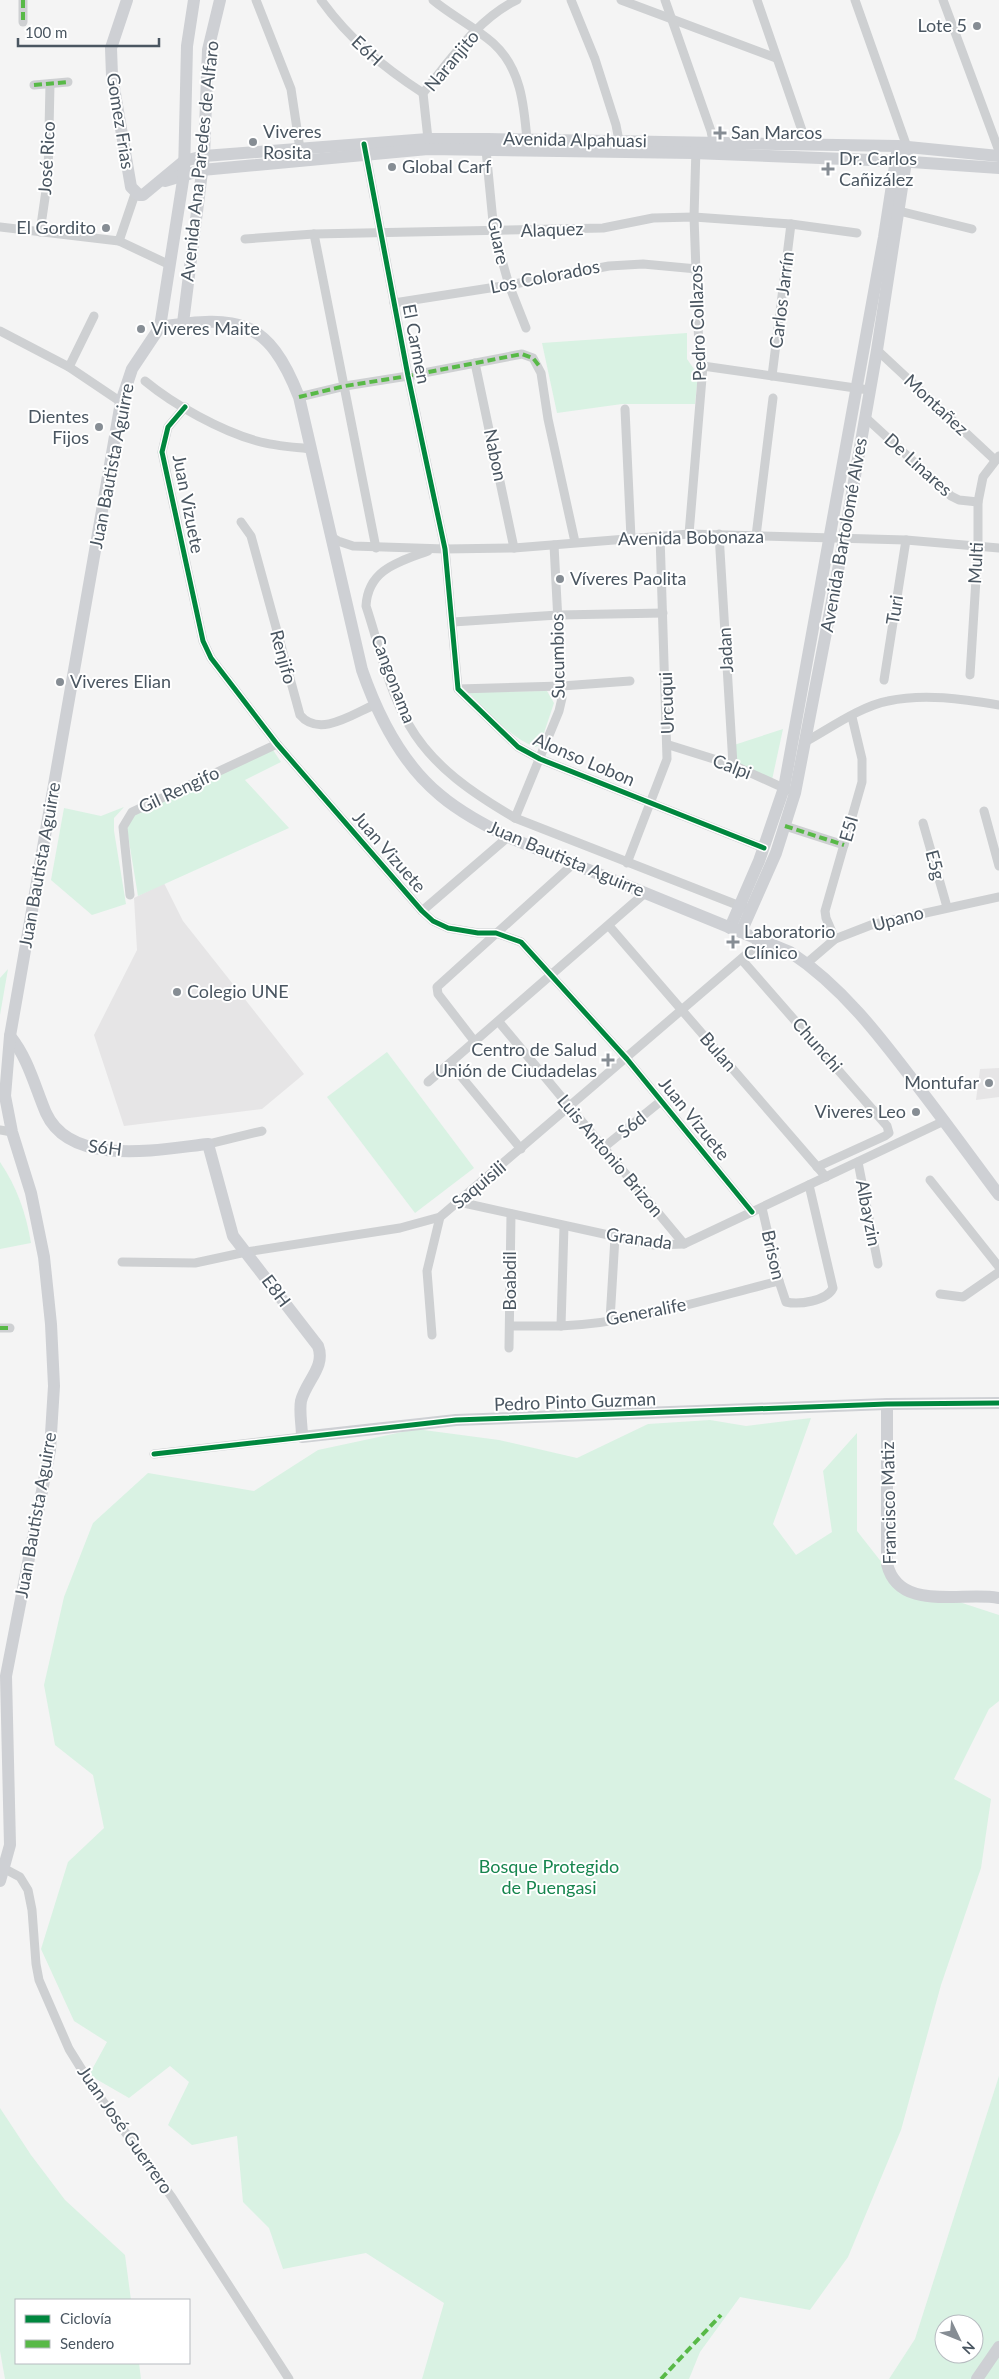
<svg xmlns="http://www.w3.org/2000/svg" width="999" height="2379" font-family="Lato,sans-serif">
<rect width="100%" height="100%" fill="#f4f4f4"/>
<g fill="#e6e5e6">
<path d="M164,883l19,38 121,153 -42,35 -138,17 -30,-91 43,-85 -3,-52z"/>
<path d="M999,1068v29l-23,3 4,-31z"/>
</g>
<g fill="#d9f2e3" fill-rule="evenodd">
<path d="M687,333v26l11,16 -3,29h-73l-65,9 -15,-70z"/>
<path d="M547,691l7,12 -14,42 -5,2c-26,-10 -47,-36 -67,-55z"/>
<path d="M783,729l-11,51 -37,-16 -1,-19z"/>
<path d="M273,750l8,12 -36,18 44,48 -151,68 -11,-67 4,-10 8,-8z"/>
<path d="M124,807l-10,11v13l12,73 -34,11 -41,-35 13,-72 37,8z"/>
<path d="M8,969l-8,46v-37z"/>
<path d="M387,1052l87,116 -59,45 -88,-116z"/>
<path d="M0,1162c17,25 26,51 31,81l-31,6z"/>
<path d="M811,1418l-38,106 23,31 36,-23 -9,-61 34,-38v98l44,56 52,13 46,15v86l-10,8 -35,70 37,20 -10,69 -40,117 -40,145 -53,127 -38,53 -70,-13 -40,55 -11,27h-267l22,-76 -78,-50 -83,16 -14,-41 -26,-26 -6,-66 -45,9 -24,-20 21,-43 -19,-16 -41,32 -40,-23 18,-33 -33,-21 -33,-72 27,-87 36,-34 -11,-53 -38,-30 -11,-60 20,-88 29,-74 55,-50 106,18 64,-41 98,-21 83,11 78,18 71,-34 62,-4 36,6z"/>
<path d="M999,2076v303h-110l26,-40zM944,2324h30v30h-30z"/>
<path d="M0,2108l31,47 34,45 60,55 6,45h-115v63h123l2,16h-136l-5,-28z"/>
</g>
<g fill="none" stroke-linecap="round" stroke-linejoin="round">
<g stroke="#ced0d2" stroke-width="9">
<path d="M23,0v22"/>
<path d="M256,0l35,89 9,60"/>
<path d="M321,0c28,39 62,67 102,93"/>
<path d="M433,0c19,16 42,27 60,43 28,25 31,62 34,97"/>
<path d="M571,0l24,59 21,66 4,21"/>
<path d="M621,0l155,58"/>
<path d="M665,0l46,131 3,15"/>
<path d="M757,0l50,145"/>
<path d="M855,0l52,147"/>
<path d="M943,0l56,151"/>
<path d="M34,85l34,-3"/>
<path d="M428,139l-5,-46c27,-32 55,-75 94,-93"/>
<path d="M365,149l43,227 37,173 13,140 60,58 22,12 224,89"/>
<path d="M486,150l8,82 15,53 17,43"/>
<path d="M899,211l73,18"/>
<path d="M0,227l119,14 51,24"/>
<path d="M40,232l8,-55 2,-93"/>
<path d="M314,234l62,314"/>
<path d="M245,239l69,-5 289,-6 50,-10 41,-1 97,7 66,9"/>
<path d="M119,241l16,-47"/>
<path d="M394,303l115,-18 100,-19 34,-2 54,5"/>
<path d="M0,331l69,36 52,35"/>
<path d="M877,350l118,110"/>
<path d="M475,363l39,185"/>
<path d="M703,366l166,24"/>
<path d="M69,367l25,-51"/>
<path d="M772,376l19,-152"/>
<path d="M145,381c29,24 76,50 112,60 17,5 36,6 54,8"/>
<path d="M299,397l46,-11 63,-10 114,-22 11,4 8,15 7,46 27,123"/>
<path d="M185,407l-17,20 -6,25 41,189 8,17 66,86 145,167 11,10 15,7 30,5h18l25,9 106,117 125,153"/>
<path d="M625,409l6,129"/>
<path d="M865,417l86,79 8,4 19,2"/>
<path d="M241,522l10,14 49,179c19,23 53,-1 74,-10"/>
<path d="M689,534l14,-168 -4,-16 -5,-133 2,-69"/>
<path d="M719,534l14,231"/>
<path d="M756,536l17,-138"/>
<path d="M331,537l7,4 15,5 92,3 69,-1 175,-14 217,6 93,8"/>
<path d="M428,551c-29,11 -60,18 -62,55 13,39 22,83 43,119 24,42 65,69 106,93l230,90"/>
<path d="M453,622l105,-7 105,-2"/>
<path d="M970,675l8,-128v-45l5,-25 16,-21"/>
<path d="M884,680l22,-140"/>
<path d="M458,689l104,-3 68,-5"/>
<path d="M805,742c24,-13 56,-36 83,-41 36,-8 75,-2 111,4"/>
<path d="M669,745l64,20 55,25"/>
<path d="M984,811l15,55"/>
<path d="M515,818l44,-107 3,-13 -8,-153"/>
<path d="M923,823l24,84"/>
<path d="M785,826l59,19"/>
<path d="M627,863l40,-104 -7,-224"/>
<path d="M130,895l-7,-68 9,-15 145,-68"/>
<path d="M422,911l86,-74"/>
<path d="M610,927l216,250"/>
<path d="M835,939l-9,-21 -1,-7 37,-129v-23l-10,-42"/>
<path d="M742,960l145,166 2,7 -4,3 -68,31"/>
<path d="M807,963l28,-24 36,-14 128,-28"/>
<path d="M499,1022l185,222"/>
<path d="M475,1042l-37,-48 -1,-7 135,-122"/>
<path d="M450,1063l71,86"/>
<path d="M428,1082l217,-189"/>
<path d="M0,1130l12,2"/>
<path d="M208,1144l54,-13"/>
<path d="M603,1148l58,-47"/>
<path d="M858,1162l20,102"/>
<path d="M930,1180l69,87"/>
<path d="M459,1202l195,43 30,-1 260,-123"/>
<path d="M762,1208l17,73 7,21c13,3 41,-1 47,-14l-24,-103"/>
<path d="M122,1262l73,1 51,-11 154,-24 40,-11 322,-276"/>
<path d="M940,1294l23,3 36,-25"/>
<path d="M610,1320l5,-83"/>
<path d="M510,1326c17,0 34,0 50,0 74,-3 147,-27 219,-45"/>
<path d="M561,1326l3,-100"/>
<path d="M0,1328h10"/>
<path d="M432,1335l-5,-64 13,-54"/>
<path d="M509,1348l2,-134"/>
<path d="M154,1454l148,-17"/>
<path d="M5,1869l15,8 8,13 4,20 4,54 3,16 30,69 23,37 79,110 118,183"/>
</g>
<g stroke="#ced0d4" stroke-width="12">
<path d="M127,0l-16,48 1,28 19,111 8,8h4l41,-34 20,-5 224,-17h60l410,7 101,10"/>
<path d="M165,181l37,-11 226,-21 265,4 204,8 102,7"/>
<path d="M183,323l21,-167 4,-106 12,-50"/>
<path d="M160,327l24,-153 3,-128 7,-46"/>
<path d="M730,928l29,-67 25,-73 100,-551 13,-84"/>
<path d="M741,932l35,-79 19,-60 49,-254 33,-189 30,-195"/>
<path d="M10,1036c18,22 25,51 36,77 25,55 115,36 162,31l25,92 85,110c8,21 -12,35 -17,55 -2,11 1,24 1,36l154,-17 431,-16 112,-1"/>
<path d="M887,1404v160c12,49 76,27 112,34"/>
<path d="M0,1881l10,-36 -4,-169 44,-226 4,-64 -3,-62 -7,-67 -13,-64 -19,-61 -7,-36 5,-60 111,-634 11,-33 28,-42c78,-12 108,-9 139,70l63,273c16,46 39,93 78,125 20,17 45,30 68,42l282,115c53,35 91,86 129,136 27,35 53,71 80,107"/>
<path d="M977,2379l22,-32"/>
</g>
<g stroke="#58b947" stroke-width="4" stroke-dasharray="8 4" stroke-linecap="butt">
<path d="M23,0v22"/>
<path d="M34,85l34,-3"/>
<path d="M299,397l46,-11 63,-10 114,-22 11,4 7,9"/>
<path d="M785,826l59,19"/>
<path d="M0,1328h10"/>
<path d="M661,2379l60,-64"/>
</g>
<defs>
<g id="cycleway">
<path d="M364,144l44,232 37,173 13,140 60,58 22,12 224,89"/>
<path d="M185,407l-17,20 -6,25 41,189 8,17 66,86 145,167 11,10 15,7 30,5h18l25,9 106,117 125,153"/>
<path d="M154,1454l302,-34 431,-16 112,-1"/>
</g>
</defs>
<use href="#cycleway" stroke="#fff" stroke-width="8"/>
<use href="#cycleway" stroke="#00873e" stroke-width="5"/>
</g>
<g fill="#868d94" stroke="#fff" stroke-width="2">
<circle cx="977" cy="26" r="5"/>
<path d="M717.5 125.5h5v5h5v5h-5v5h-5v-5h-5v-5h5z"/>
<circle cx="253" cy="142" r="5"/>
<circle cx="392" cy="167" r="5"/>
<path d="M825.5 161.5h5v5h5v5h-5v5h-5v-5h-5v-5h5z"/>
<circle cx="106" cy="228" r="5"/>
<circle cx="141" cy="329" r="5"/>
<circle cx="99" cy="427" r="5"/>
<circle cx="560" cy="579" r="5"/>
<circle cx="60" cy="682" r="5"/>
<path d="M730.5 934.5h5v5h5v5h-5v5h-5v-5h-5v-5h5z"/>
<circle cx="177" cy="992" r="5"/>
<path d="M605.5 1052.5h5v5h5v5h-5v5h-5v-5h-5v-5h5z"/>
<circle cx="989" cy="1083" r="5"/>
<circle cx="916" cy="1112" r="5"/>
</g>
<g text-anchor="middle" stroke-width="4" stroke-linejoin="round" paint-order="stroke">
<g font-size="18" fill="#4a5661" stroke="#fff" text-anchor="start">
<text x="967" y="32" text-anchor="end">Lote 5</text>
<text x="263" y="138">Viveres<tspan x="263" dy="21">Rosita</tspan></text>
<text x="731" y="139">San Marcos</text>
<text x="839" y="165">Dr. Carlos<tspan x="839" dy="21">Cañizález</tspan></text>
<text x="402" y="173">Global Carf</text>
<text x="96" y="234" text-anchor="end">El Gordito</text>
<text x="151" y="335">Viveres Maite</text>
<text x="89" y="423" text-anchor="end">Dientes<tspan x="89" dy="21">Fijos</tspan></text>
<text x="570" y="585">Víveres Paolita</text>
<text x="70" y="688">Viveres Elian</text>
<text x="744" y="938">Laboratorio<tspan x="744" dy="21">Clínico</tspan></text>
<text x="187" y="998">Colegio UNE</text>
<text x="597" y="1056" text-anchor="end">Centro de Salud<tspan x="597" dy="21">Unión de Ciudadelas</tspan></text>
<text x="979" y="1089" text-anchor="end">Montufar</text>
<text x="906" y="1118" text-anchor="end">Viveres Leo</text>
</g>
<g font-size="18" fill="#4a5661" stroke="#fff">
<text transform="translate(367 51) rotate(43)" y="6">E6H</text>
<text transform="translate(452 61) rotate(-50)" y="6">Naranjito</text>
<text transform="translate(120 121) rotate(81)" y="6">Gomez Frias</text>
<text transform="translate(575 140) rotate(1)" y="6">Avenida Alpahuasi</text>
<text transform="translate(47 158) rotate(-87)" y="6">José Rico</text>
<text transform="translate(200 161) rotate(-84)" y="6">Avenida Ana Paredes de Alfaro</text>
<text transform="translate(552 230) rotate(-2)" y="6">Alaquez</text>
<text transform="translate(498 241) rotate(78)" y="6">Guare</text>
<text transform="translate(545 277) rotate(-11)" y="6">Los Colorados</text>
<text transform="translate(782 300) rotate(-83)" y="6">Carlos Jarrín</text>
<text transform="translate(698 323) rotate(-92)" y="6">Pedro Collazos</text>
<text transform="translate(416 344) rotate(79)" y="6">El Carmen</text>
<text transform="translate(936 405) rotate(43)" y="6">Montañez</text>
<text transform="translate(495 455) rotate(78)" y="6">Nabon</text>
<text transform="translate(918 465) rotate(42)" y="6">De Linares</text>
<text transform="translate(112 466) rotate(-79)" y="6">Juan Bautista Aguirre</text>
<text transform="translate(188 504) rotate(79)" y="6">Juan Vizuete</text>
<text transform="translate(844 535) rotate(-80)" y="6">Avenida Bartolomé Alves</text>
<text transform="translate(691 538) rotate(-1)" y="6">Avenida Bobonaza</text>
<text transform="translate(976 563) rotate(-87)" y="6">Multi</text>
<text transform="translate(895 610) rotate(-81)" y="6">Turi</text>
<text transform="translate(726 650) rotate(-93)" y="6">Jadan</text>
<text transform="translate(558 656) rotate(-91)" y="6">Sucumbios</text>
<text transform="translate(283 657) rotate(75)" y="6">Renjifo</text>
<text transform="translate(393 679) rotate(69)" y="6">Cangonama</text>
<text transform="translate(667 703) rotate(-92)" y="6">Urcuqui</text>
<text transform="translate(584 760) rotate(23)" y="6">Alonso Lobon</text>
<text transform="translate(732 767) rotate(21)" y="6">Calpi</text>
<text transform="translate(179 790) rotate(-25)" y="6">Gil Rengifo</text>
<text transform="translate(849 829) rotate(-74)" y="6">E5I</text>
<text transform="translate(389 852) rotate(49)" y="6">Juan Vizuete</text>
<text transform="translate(566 859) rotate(23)" y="6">Juan Bautista Aguirre</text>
<text transform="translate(40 865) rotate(-80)" y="6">Juan Bautista Aguirre</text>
<text transform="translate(935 865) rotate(75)" y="6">E5g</text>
<text transform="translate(898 919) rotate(-15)" y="6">Upano</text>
<text transform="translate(817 1045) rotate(49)" y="6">Chunchi</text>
<text transform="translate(718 1052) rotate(49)" y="6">Bulan</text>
<text transform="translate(694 1119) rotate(51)" y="6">Juan Vizuete</text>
<text transform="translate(632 1125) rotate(-39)" y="6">S6d</text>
<text transform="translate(105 1148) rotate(7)" y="6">S6H</text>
<text transform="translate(610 1156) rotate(50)" y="6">Luis Antonio Brizon</text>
<text transform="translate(479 1185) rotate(-40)" y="6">Saquisili</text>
<text transform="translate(868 1213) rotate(79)" y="6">Albayzin</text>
<text transform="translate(639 1239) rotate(8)" y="6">Granada</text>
<text transform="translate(773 1255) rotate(77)" y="6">Brison</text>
<text transform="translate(510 1281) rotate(-90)" y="6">Boabdil</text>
<text transform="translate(276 1291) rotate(53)" y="6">E8H</text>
<text transform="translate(646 1312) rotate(-11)" y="6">Generalife</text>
<text transform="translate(575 1402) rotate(-2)" y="6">Pedro Pinto Guzman</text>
<text transform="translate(889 1503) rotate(-91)" y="6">Francisco Matiz</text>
<text transform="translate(36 1515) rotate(-80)" y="6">Juan Bautista Aguirre</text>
<text transform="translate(125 2130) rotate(55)" y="6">Juan José Guerrero</text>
</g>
<g font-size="18" fill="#17864f" stroke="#fff">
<text x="549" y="1873">Bosque Protegido<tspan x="549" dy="21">de Puengasi</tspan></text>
</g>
</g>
<rect x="15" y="2299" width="175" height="65" fill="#ffffff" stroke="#b7bbc0"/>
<rect x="25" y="2315" width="25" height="8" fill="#00873e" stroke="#b7bbc0"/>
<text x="60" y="2324" font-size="15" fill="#4a5661">Ciclovía</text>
<rect x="25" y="2340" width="25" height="8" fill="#58b947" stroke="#b7bbc0"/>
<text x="60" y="2349" font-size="15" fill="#4a5661">Sendero</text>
<g transform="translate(959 2339) rotate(133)"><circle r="24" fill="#ffffff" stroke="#b7bbc0"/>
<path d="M0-4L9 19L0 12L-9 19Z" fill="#868d94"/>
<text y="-8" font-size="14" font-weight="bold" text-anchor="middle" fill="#4a5661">N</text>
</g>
<path d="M18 38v8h141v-8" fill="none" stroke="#4a5661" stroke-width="2.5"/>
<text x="25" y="38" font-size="15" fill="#4a5661" stroke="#ffffff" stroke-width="4" paint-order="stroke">100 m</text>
</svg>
